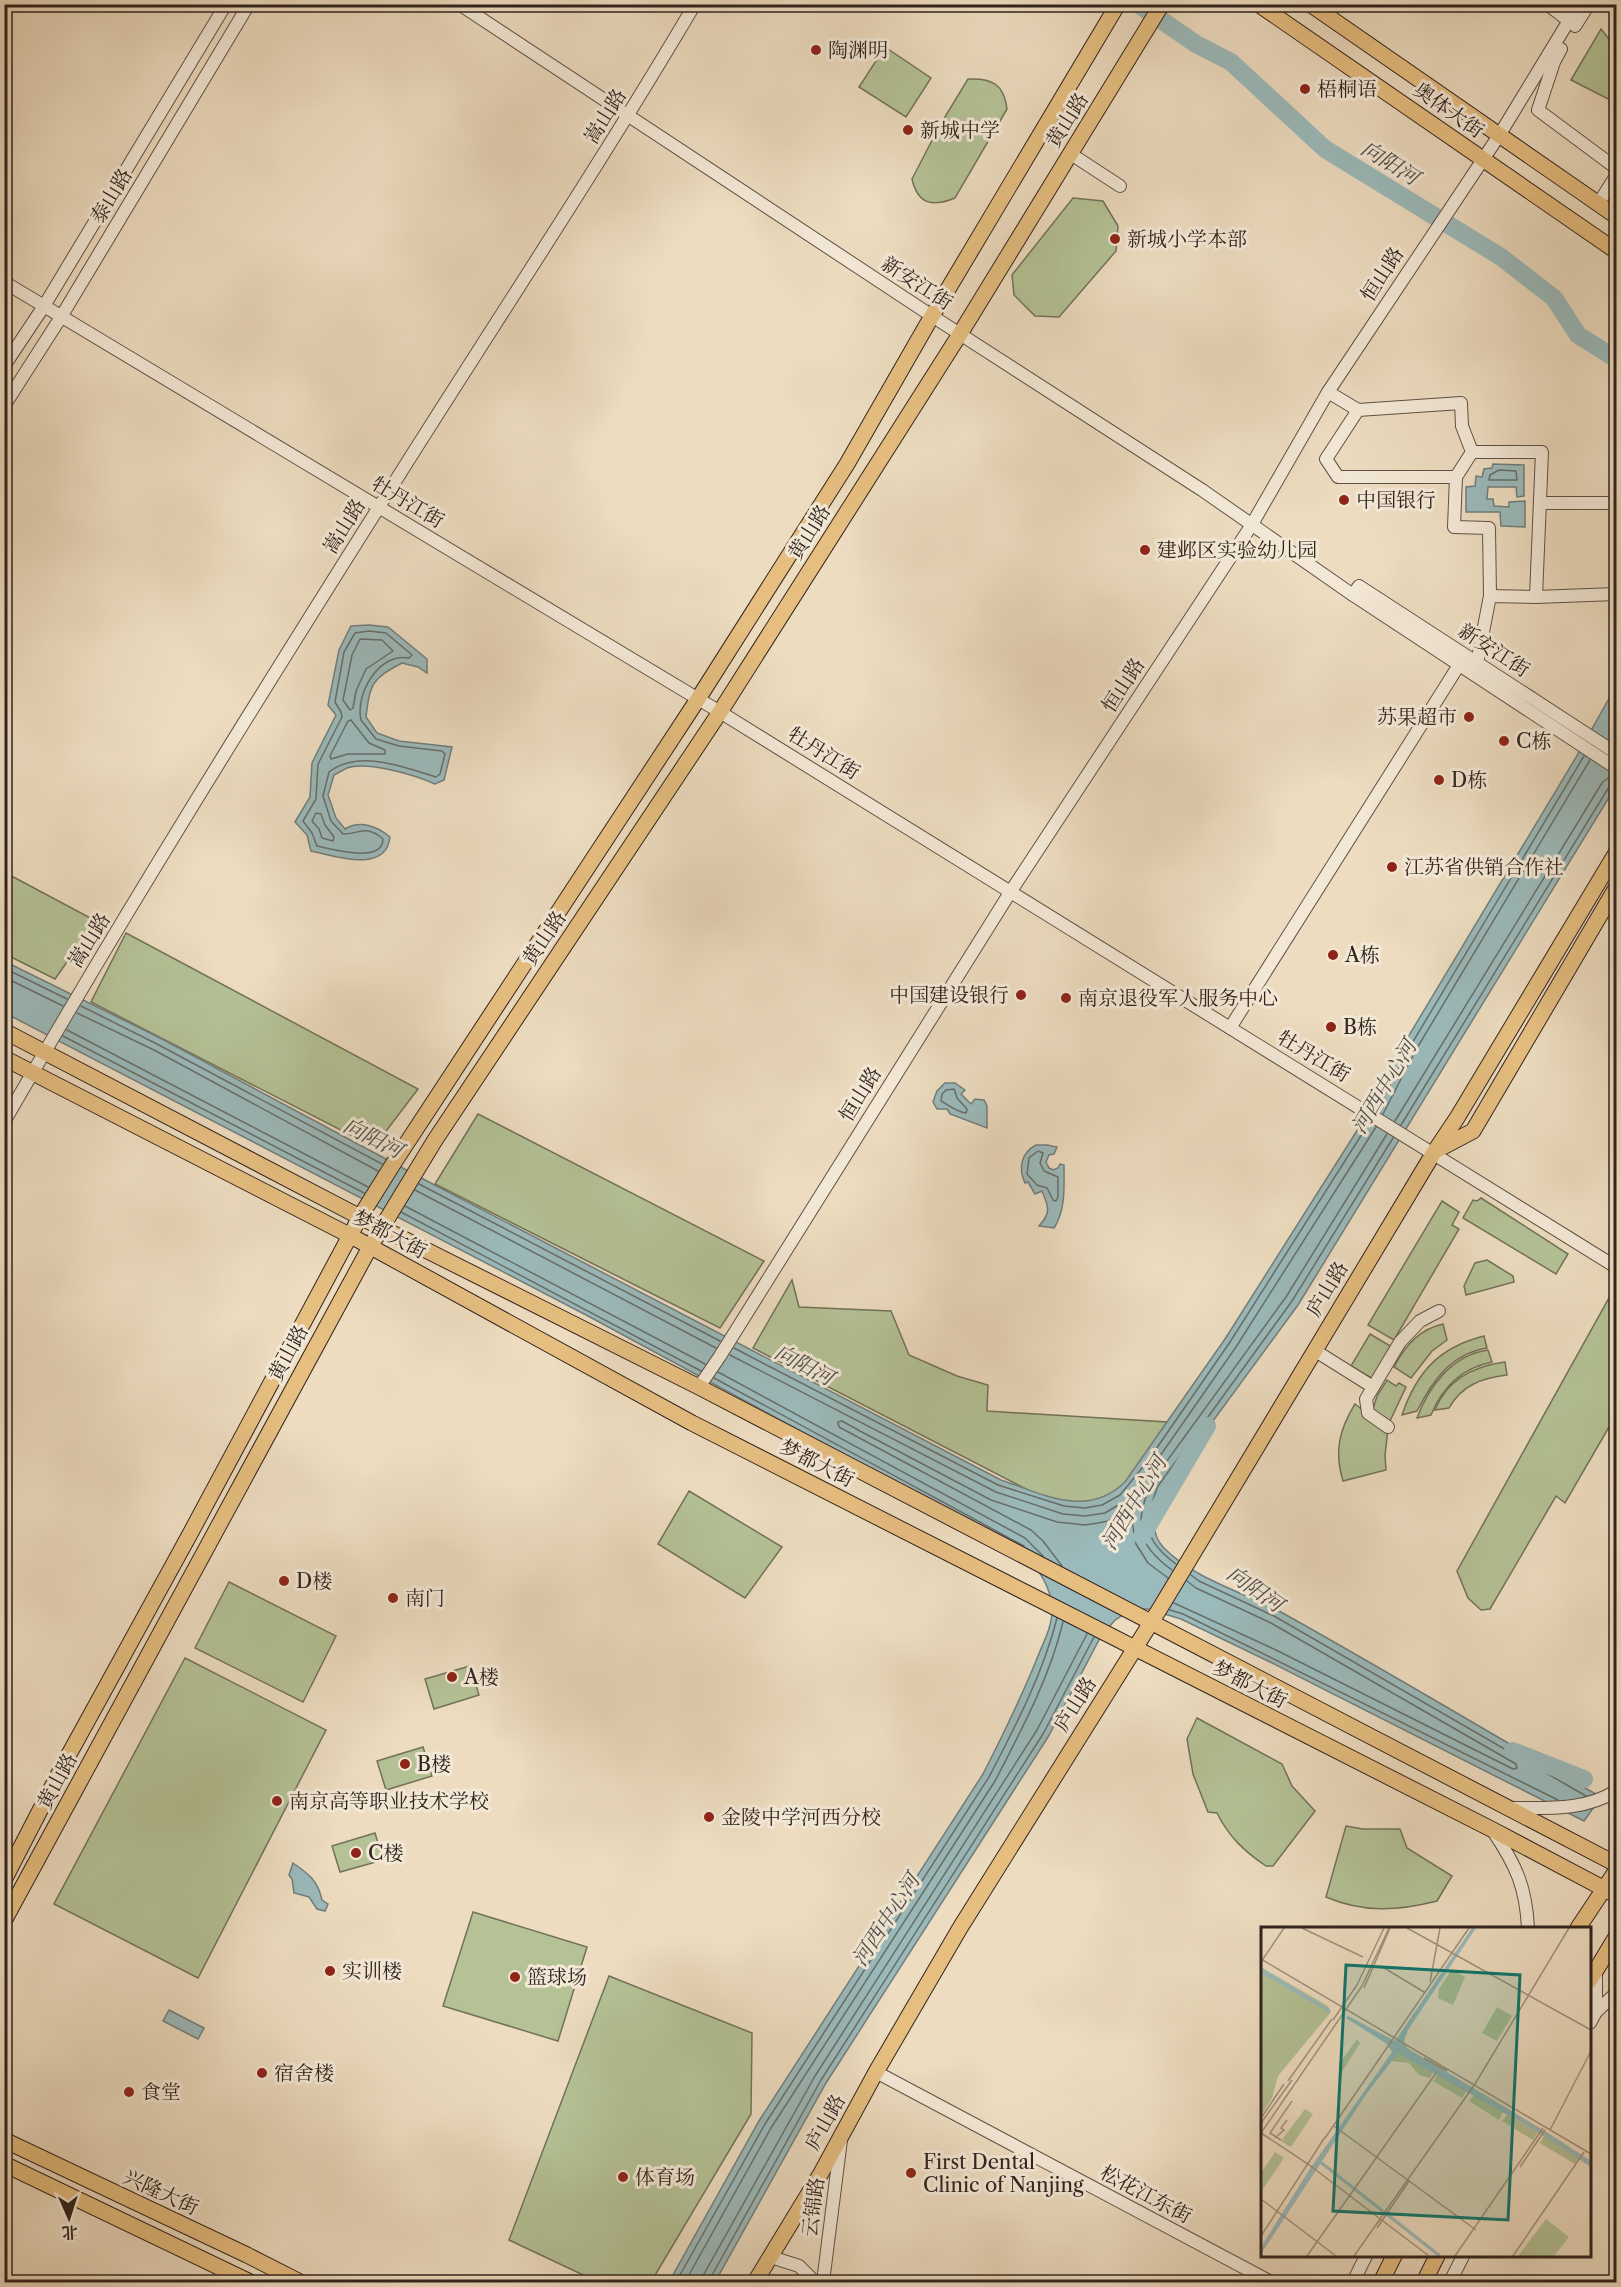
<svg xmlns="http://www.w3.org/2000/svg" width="1621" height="2287" font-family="'Libre Caslon Text','Noto Serif SC',serif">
<rect width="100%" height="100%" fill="#eddcc0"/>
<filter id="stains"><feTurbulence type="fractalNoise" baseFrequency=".00333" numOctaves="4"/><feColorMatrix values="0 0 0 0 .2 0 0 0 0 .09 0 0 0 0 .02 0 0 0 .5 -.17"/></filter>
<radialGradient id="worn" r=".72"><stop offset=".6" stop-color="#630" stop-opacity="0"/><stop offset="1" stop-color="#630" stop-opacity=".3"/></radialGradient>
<g fill="#b4c296" stroke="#72725a" stroke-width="1.5">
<path d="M1601,29l15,19v55l-45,-23z"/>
<path d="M885,47l46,31 -25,39 -47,-30z"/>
<path d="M968,79c24,-1 36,5 39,30l-52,89c-22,9 -37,7 -43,-19l28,-54z"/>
<path d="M1073,198l30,3 15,25 -2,25 -57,66 -24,-1 -21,-21 -2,-20z"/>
<path d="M4,872l92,49 -41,58 -50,-25z"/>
<path d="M126,933l292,156 -44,58 -283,-145z"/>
<path d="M478,1114l286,147 -44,67 -285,-144z"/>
<path d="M1481,1198l87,56 -12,20 -93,-56 10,-18 4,1z"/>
<path d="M1442,1201l17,11 -7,13 7,4 -65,111 -26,-15z"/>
<path d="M1487,1260l26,16 1,6 -48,13 -2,-9 11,-23z"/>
<path d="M792,1280l7,27 92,4 18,44 48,21 31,9 -1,26 180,11 -43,91 -32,10 -339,-175z"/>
<path d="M1609,1298l7,6v111l-51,88 -9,-7 -66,113 -9,1 -13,-12 -11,-27z"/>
<path d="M1443,1324l4,16 -15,11 -21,27 -17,-11c10,-20 26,-38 49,-43z"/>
<path d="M1370,1334l22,13 -19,32 -22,-13z"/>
<path d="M1484,1336l3,12c-36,6 -54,32 -70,63l-15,4c15,-44 38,-68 82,-79z"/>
<path d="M1488,1350l4,12c-30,6 -50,26 -61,53l-14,3c12,-32 35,-63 71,-68z"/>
<path d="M1505,1362l2,13c-25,3 -45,10 -58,33l-14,2c12,-31 40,-44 70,-48z"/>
<path d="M1387,1380l9,6 3,-3 7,4 -17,36 -16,-14 4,-13z"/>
<path d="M1355,1404l33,25 -3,26 1,15 -43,11c-9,-29 -4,-51 12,-77z"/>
<path d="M689,1491l93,56 -37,51 -87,-54z"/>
<path d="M229,1582l107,54 -33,66 -108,-54z"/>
<path d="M185,1658l141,72 -128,248 -144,-74z"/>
<path d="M470,1666l9,29 -45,14 -9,-30z"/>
<path d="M1197,1718l85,46 10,22 23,25 -42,55h-7c-22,-15 -37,-29 -49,-53l-9,-1 -15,-38 -6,-35z"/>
<path d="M423,1747l9,29 -46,14 -9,-29z"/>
<path d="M1346,1826l17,3h37l7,19 45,28 -15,25c-39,10 -74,12 -111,-4z"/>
<path d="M375,1833l8,27 -43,12 -8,-26z"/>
<path d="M473,1912l114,35 -29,94 -115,-35z"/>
<path d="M609,1976l143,57 -1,81 -100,168h-53l-89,-42z"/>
</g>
<g fill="#9bbabb" stroke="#717e7c" stroke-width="1.5">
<path d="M1493,464l31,1v31l-7,1 -1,-10h-28l-1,12h6l1,7 15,1v-5l16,-1v26l-24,-1 -1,-14h-34v-25l9,-1 1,-10 6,1 2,-8 8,-1z"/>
<path d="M369,625l19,2 39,32v14l-9,-6 -16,-4c-30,16 -32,20 -36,54l11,16 22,8 53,6 -8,33 -9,4c-20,-9 -67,-23 -88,-16 -4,2 -9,5 -13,7l-6,20 8,23 9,11c15,-9 32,-3 45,8 -4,37 -55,19 -79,14l-4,-16 -12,-13 15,-25 2,-34 24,-48 -8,-10 11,-55 12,-24z"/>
<path d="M1616,686v100l-318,519 -135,184c-7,19 -16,42 1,59 29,30 78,44 115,63 108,60 214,124 322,186l-17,24 -314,-159 -89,-43 -33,-10h-16l-17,11 -15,18 -52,99 -222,346 -111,199h-46l90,-161 224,-347c19,-37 37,-74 53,-113 6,-16 17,-35 16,-53 -1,-23 -17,-44 -33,-59l-431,-233 -583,-303 -1,-52 156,77 267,143 574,299c42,14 86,39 124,2l100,-143 140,-221 40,-76 170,-283z"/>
<path d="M945,1083h10l10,7 -4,4 10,10 4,-5 9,1 3,6v22l-37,-14 -3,-5h-10l-4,-7 4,-11z"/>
<path d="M1036,1145h11l10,2 -3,7 -5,1 -3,7 3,6 4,2 5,-2 2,-4 4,1c0,22 2,44 -10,63l-15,-2c12,-13 10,-19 3,-35l-7,3 -7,-12 -3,1c-7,-15 -4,-30 11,-38z"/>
<path d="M293,1863c16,11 25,18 29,37l6,4 -3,7 -8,-2 -8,-12 -15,-4 -2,-14 -3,-4z"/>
<path d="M169,2010l35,18 -6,11 -35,-18z"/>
</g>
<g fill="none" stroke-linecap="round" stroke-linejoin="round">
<g stroke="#666e6c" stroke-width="1.5">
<path d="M1499,470l17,1 1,9h-28l1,-5z"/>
<path d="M369,631l17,2 26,22 -3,3c-30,-6 -54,36 -48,62l15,19 23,7 43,5 3,3 -5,20 -4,3c-32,-10 -77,-28 -107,-5l-6,24 8,25 12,13c17,0 23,-10 40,5 0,25 -51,10 -66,7l-5,-13 -9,-12 13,-22 2,-35 24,-47 -1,-5 -6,-10 9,-50 11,-19z"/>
<path d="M360,639l22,1 11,11 -27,18 -10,22 -3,17 -3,2 -7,-10 9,-45z"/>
<path d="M351,720l18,23 16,7v4h-37l-17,5 -1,-3 18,-35z"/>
<path d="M316,813l5,1 4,11 9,12 -1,4 -11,-3 -3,-9 -7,-8z"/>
<path d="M4,968l63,31"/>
<path d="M4,977l59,29"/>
<path d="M81,1006l76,38 225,120"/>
<path d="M77,1013l77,37 224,121"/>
<path d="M67,1030l301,157"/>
<path d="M63,1036l301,157"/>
<path d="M954,1089l3,9 10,11 -1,4c-10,-1 -17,-8 -25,-12l1,-7 4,-4z"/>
<path d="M1377,1110l34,-65 173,-289"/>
<path d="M1383,1114l34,-66 173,-288"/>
<path d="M1395,1121l207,-338 6,-5 8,-2"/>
<path d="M1401,1125l208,-338 7,-3"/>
<path d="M1038,1151l5,2 -3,10 4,8 14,6v20l-2,4 -3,-1 -6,-12 -10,-3 -10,-11 2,-16z"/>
<path d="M419,1184l301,157"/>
<path d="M415,1190l301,158"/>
<path d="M405,1206l300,158"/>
<path d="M401,1212l300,159"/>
<path d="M734,1348l264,137 66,21 21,2 17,-3 18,-10 27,-33 83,-120 139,-219"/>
<path d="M730,1355l266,137 67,22 22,2 20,-3 20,-12 11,-11 17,-24 83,-119 140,-220"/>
<path d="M718,1372l307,166 18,18"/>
<path d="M714,1378l310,168"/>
<path d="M1176,1564c-33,-24 -33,-41 -18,-78l134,-185 101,-163"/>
<path d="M1062,1566l-19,-25 -12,-11 -192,-103 -1,-5 4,-1 18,10 131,69 66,22 28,3 13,-2 10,-2 22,-11 6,34 12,19 20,15"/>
<path d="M1172,1570c-36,-26 -38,-46 -21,-87l135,-186 101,-163"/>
<path d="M1191,1575l8,6 75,35 312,180"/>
<path d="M1174,1603l102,47 237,119 4,-1 -1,-4 -245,-141 -75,-35 -9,-7"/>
<path d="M1170,1610l13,4 375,186"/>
<path d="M676,2282l89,-158 224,-347c26,-50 54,-103 68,-159"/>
<path d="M685,2282l86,-154 224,-347c26,-50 55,-104 68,-159"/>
<path d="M702,2282l2,-8 111,-198 222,-346 50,-96"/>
<path d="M710,2282l1,-5 110,-197 222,-346 51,-97"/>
</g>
<g stroke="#9bbabb" stroke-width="18">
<path d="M1138,4l58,40 35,18 94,87 176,108 53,41 24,37 38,24"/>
<path d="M1142,1536l65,-110"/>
<path d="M1513,1751l71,28"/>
</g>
<defs>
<g id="minor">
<path d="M459,4l473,312 270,174 151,105 263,173"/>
<path d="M1547,4l22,17"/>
<path d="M1563,4l11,9"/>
<path d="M1575,26l14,-22"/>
<path d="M1561,49l-7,13 -16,48 78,58"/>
<path d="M1071,154l49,32"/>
<path d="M1598,204l18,-28"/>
<path d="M4,282l716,430 896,555"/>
<path d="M4,366l40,-60 182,-302"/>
<path d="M1328,392l30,18 103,-7 1,23 10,26h70l-6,145 -46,-1 -13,67"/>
<path d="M4,406l57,-89 188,-313"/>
<path d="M1358,410l-32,49 12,18h118l-2,50 35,1 1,68"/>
<path d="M1456,477l16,-25"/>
<path d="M1540,503h76"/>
<path d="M1353,595l6,-9 257,167"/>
<path d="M1536,597l80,-3"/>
<path d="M1230,1028l229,-363"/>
<path d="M4,1122c120,-208 247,-412 375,-615 105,-168 215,-332 316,-503"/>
<path d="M1314,1350l59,37"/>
<path d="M699,1387l21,-31 291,-465 240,-365 77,-134 172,-258 79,-130"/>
<path d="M1388,1427l-20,-14 -2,-14 34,-57 20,-21 19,-10"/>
<path d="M1510,1808c38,0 74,3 106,-17"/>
<path d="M1493,1831c23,34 33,56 35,97"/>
<path d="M1596,2012l20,-19"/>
<path d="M1590,2023l6,-11v-42"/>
<path d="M876,2072l395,210"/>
<path d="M771,2257l28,9 16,16"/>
<path d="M823,2282l18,-142"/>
<path d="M1353,2282l13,-26"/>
<path d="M1450,2282l13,-26"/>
</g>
<g id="major">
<path d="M1258,4l358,247"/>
<path d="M1310,4l306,212"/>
<path d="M4,1031l356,186 339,170 917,477"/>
<path d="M4,1058l347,178 341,187 801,407 123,65"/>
<path d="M1437,1150l36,-19 143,-243"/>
<path d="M4,1880l63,-122 123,-224 170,-317 35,-56 303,-462 149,-235 85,-148 186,-312"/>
<path d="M4,1921l366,-674 65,-107 285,-428 240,-378 202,-330"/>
<path d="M1578,1928l38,-57"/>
<path d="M1590,1980l26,-43"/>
<path d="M4,2140l243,115 53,27"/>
<path d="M4,2164l246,118"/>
<path d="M755,2282l65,-107 56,-103 84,-144 202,-323 271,-451 24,-36 159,-265"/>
<path d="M1381,2282l13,-26"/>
<path d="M1424,2282l13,-26"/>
</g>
</defs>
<use href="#minor" stroke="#605146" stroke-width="14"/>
<use href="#major" stroke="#31231e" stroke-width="17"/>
<use href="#minor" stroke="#f3e8d6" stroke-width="12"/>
<use href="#major" stroke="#e6be80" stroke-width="15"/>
</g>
<g fill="#8f2418" stroke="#f3e8d6" stroke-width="2">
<circle cx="816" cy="50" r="6"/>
<circle cx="1305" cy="89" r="6"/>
<circle cx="908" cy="130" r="6"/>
<circle cx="1115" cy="239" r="6"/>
<circle cx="1344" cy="500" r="6"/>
<circle cx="1145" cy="550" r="6"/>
<circle cx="1469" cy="717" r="6"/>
<circle cx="1504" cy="741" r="6"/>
<circle cx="1439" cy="780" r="6"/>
<circle cx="1392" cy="867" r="6"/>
<circle cx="1333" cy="955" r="6"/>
<circle cx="1021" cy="995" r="6"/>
<circle cx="1066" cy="998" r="6"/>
<circle cx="1331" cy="1027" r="6"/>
<circle cx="284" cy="1581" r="6"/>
<circle cx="393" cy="1598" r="6"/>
<circle cx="452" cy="1677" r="6"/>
<circle cx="405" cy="1764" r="6"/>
<circle cx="277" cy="1801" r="6"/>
<circle cx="709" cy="1817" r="6"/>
<circle cx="356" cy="1853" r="6"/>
<circle cx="330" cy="1971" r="6"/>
<circle cx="515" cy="1977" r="6"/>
<circle cx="262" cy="2073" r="6"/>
<circle cx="129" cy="2092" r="6"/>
<circle cx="911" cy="2173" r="6"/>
<circle cx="623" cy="2177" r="6"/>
</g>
<g text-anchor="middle" stroke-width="6" stroke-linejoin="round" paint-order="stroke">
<g font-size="20" fill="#31231e" stroke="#f3e8d6" text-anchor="start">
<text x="828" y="57">陶渊明</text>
<text x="1317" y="96">梧桐语</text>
<text x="920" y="137">新城中学</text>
<text x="1127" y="246">新城小学本部</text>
<text x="1356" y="507">中国银行</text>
<text x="1157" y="557">建邺区实验幼儿园</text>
<text x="1457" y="724" text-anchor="end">苏果超市</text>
<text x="1516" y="748">C栋</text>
<text x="1451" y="787">D栋</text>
<text x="1404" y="874">江苏省供销合作社</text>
<text x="1345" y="962">A栋</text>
<text x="1009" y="1002" text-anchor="end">中国建设银行</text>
<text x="1078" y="1005">南京退役军人服务中心</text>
<text x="1343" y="1034">B栋</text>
<text x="296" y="1588">D楼</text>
<text x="405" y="1605">南门</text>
<text x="464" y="1684">A楼</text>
<text x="417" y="1771">B楼</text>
<text x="289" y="1808">南京高等职业技术学校</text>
<text x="721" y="1824">金陵中学河西分校</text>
<text x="368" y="1860">C楼</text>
<text x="342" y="1978">实训楼</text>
<text x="527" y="1984">篮球场</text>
<text x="274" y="2080">宿舍楼</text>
<text x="141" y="2099">食堂</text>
<text x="923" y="2169">First Dental<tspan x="923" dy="23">Clinic of Nanjing</tspan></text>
<text x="635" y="2184">体育场</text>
</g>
<g font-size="20" fill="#31231e" stroke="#f3e8d6">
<text transform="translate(1449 110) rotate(35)" y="7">奥体大街</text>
<text transform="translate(605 116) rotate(-58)" y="7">嵩山路</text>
<text transform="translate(1067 120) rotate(-58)" y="7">黄山路</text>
<text transform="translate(111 196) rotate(-59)" y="7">泰山路</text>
<text transform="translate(1382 274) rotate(-57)" y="7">恒山路</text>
<text transform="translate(917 283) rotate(33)" y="7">新安江街</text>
<text transform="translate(408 502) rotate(31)" y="7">牡丹江街</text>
<text transform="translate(344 526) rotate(-58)" y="7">嵩山路</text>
<text transform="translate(809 532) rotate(-58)" y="7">黄山路</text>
<text transform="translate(1494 650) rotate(33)" y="7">新安江街</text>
<text transform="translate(1123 685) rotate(-57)" y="7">恒山路</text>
<text transform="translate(824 753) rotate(32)" y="7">牡丹江街</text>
<text transform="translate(544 938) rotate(-56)" y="7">黄山路</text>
<text transform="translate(89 940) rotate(-58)" y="7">嵩山路</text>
<text transform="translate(1314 1056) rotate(31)" y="7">牡丹江街</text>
<text transform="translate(860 1094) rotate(-58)" y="7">恒山路</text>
<text transform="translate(390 1234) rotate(28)" y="7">梦都大街</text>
<text transform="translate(1327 1289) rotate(-59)" y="7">庐山路</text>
<text transform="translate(288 1353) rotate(-62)" y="7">黄山路</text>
<text transform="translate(817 1463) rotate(27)" y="7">梦都大街</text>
<text transform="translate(1250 1684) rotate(27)" y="7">梦都大街</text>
<text transform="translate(1075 1704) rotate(-58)" y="7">庐山路</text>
<text transform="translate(57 1781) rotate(-62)" y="7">黄山路</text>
<text transform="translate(825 2122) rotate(-61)" y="7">庐山路</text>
<text transform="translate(161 2192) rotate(25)" y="7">兴隆大街</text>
<text transform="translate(1146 2194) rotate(28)" y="7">松花江东街</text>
<text transform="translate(813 2207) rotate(-83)" y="7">云锦路</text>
</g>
<g font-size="21" font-style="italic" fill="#51504d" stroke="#f3e8d6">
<text transform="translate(1390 163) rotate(32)" y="7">向阳河</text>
<text transform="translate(1384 1087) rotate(-59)" y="7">河西中心河</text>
<text transform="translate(373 1138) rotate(27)" y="7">向阳河</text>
<text transform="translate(804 1365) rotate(28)" y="7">向阳河</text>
<text transform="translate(1134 1503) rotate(-59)" y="7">河西中心河</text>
<text transform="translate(1255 1589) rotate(35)" y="7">向阳河</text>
<text transform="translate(886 1920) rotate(-57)" y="7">河西中心河</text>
</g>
</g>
<g transform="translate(1261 1927)">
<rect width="330" height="330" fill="#eddcc0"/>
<path d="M0,40l67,39 3,6 -53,64 -6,22 -11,17zM191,42l13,8 -12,28 -15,-7 1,-9zM236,80l15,9 -15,25 -15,-8zM96,112l3,4 -18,29 -3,-8zM134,124h4l35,20 -4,7 -11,-3 -10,-12 -19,-2zM177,147l29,17 -5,7 -29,-17zM213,168l29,17 -4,8 -30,-19zM44,182l8,5 -22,33 -10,-6zM246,188l31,17 -5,8 -31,-19zM283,209l35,21 -4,7 -35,-21zM14,225l9,6 -23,34v-19zM285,292l23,18 -15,19h-36z" fill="#b4c296"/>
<path d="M211,1h4l-68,102 -4,11 3,7 141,85 43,28v6l-57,-37 -136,-77 -31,40 -106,161v-7l50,-80 81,-115 -5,-8 -41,-26 2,-2 47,25zM0,41l69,41v4l-69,-40z" fill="#9bbabb"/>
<path fill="none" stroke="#9bbabb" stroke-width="3" d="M58,234l121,95"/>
<path fill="none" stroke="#a2927f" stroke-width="1.5" d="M41,1l61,29M146,1l184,102M0,32l330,195M0,35l23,-34M120,39l43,26M169,55l10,-54M103,61l26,-60M72,93l24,-35 27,-57M163,131l23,13M27,154l44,-62M0,191l23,-34M0,196l31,-43M73,199l142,104M289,203l41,-79M0,206l101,-147 27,-58M0,206l47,31 121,92M14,211l9,-8 -3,-2 6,-8M64,211l144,-210M20,213l-11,-7 22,-32M259,240l25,-37M0,272l75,57M116,301l32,-47M0,309l64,-99M46,329l129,-183M93,329l121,-172 94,-156M194,329l88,-128M252,329l71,-104"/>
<path fill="#0f766e" fill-opacity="0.15" stroke="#0f766e" stroke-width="3" d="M85,38l174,10 -12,245 -175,-9z"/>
<rect width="330" height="330" fill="none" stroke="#31231e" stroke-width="3"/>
</g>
<rect width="1621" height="2287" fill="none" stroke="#eddcc0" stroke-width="24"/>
<rect x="6" y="6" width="1609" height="2275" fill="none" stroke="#31231e" stroke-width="3"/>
<rect x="12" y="12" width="1597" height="2263" fill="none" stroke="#31231e" stroke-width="1.5"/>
<g transform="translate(69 2218) rotate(177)" stroke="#f3e8d6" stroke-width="4.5" paint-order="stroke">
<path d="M0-4.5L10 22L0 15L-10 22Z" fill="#31231e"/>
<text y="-9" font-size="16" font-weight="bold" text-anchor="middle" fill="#31231e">北</text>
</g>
<rect width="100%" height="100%" filter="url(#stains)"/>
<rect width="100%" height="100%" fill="url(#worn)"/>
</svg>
